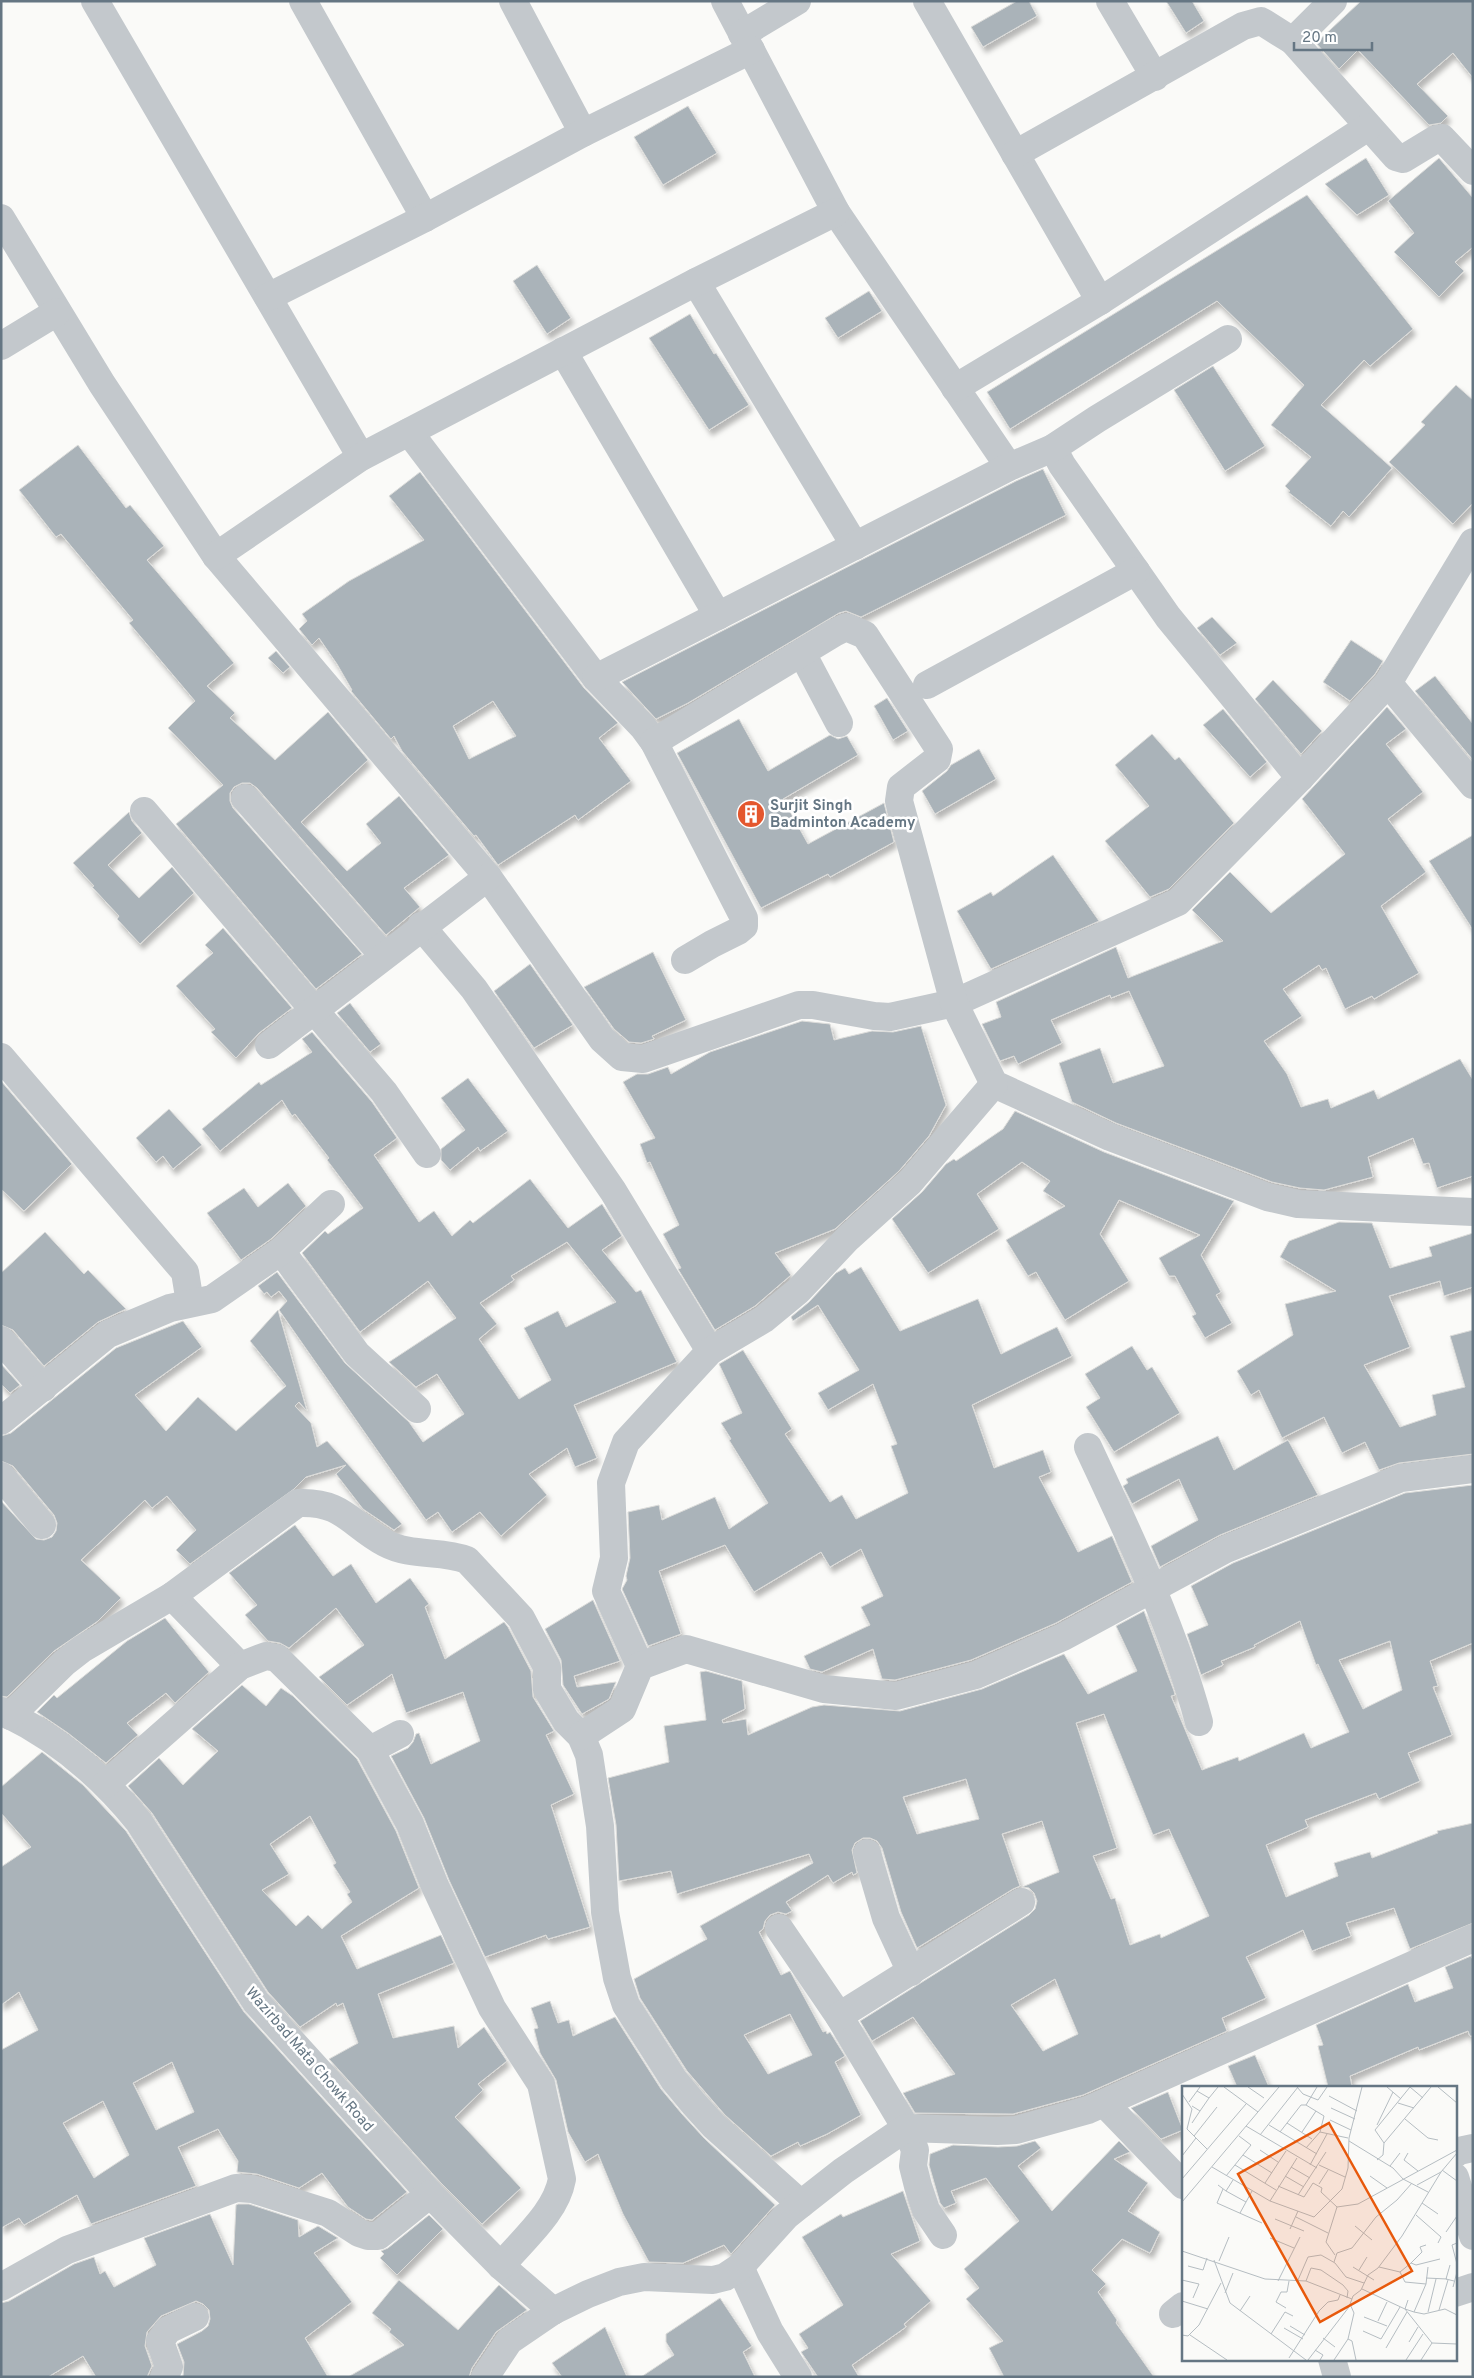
<svg xmlns="http://www.w3.org/2000/svg" width="1474" height="2378" font-family="Overpass,sans-serif">
<defs>
<filter id="shadow"><feDropShadow dx="3" dy="5.5" stdDeviation="2.5" flood-color="#0004"/></filter>
</defs>
<rect width="100%" height="100%" fill="#fafaf8"/>
<g fill="#aab3b9" stroke="#dcdcda" fill-rule="evenodd" filter="url(#shadow)">
<path d="M1017,1h12l8,15 -54,31 -12,-20z"/>
<path d="M1166,1h26l12,20 -18,12z"/>
<path d="M1361,1h112v77l-20,-25 -36,31 31,32 -7,7 -12,2 -71,-75 -19,19 -23,-26z"/>
<path d="M688,106l29,47 -54,32 -29,-48z"/>
<path d="M1366,158l23,37 -32,20 -32,-31z"/>
<path d="M1439,158l34,40v49l-18,15 9,9 -25,26 -45,-45 20,-19 -26,-32z"/>
<path d="M1307,195l106,134 -43,37 -6,-6 -43,45 71,63 -43,49 -6,-6 -12,15 -43,-34 2,-1 -5,-5 26,-29 -40,-32 33,-40 -87,-84 -207,128 -23,-37z"/>
<path d="M537,265l34,53 -24,16 -34,-53z"/>
<path d="M869,291l13,20 -44,27 -13,-20z"/>
<path d="M690,314l24,40 2,-1 33,52 -40,25 -60,-92z"/>
<path d="M1213,366l52,80 -40,25 -51,-81z"/>
<path d="M1456,385l17,15v103l-20,21 -64,-62 36,-37 -4,-3z"/>
<path d="M78,445l48,63 4,-3 34,41 -17,14 87,103 -27,23 28,27 -5,5 45,42 53,-48 40,48 -67,62 46,49 34,-28 -15,-19 33,-28 50,59 -45,33 16,19 -34,28 -129,-147 -7,-5h-8l-8,4 -4,6v8l3,7 129,146 -46,35 -140,-165 47,-39 -55,-57 27,-27 -66,-78 4,-3 -72,-86 -5,3 -37,-47z"/>
<path d="M1043,469l23,46 -205,102 -15,-6 -7,2 -151,90 -32,16 -34,-37 394,-201z"/>
<path d="M420,472l164,216 34,35 -19,15 32,43 -53,39 -3,-5 -77,50 -22,-30 -2,1 -72,-85 -8,-15 -3,3 -40,-48 1,-1 -15,-26 -18,-26 -7,7 -13,-16 8,-8 -5,-7 47,-33 75,-41 -35,-44zM493,701l23,35 -47,23 -16,-33z"/>
<path d="M1212,617l25,26 -17,12 -23,-27z"/>
<path d="M1351,640l32,21 -8,13 -25,27 -27,-19z"/>
<path d="M276,651l14,16 -7,6 -15,-15z"/>
<path d="M1435,676l38,48v36l-58,-69z"/>
<path d="M1273,680l49,51 -21,23 -46,-55z"/>
<path d="M887,698l21,33 -15,9 -19,-34z"/>
<path d="M1387,707l19,22 -20,15 37,48 -35,27 38,53 -45,34 38,67 -45,26 -2,-3 -27,13 -19,-41 -4,2 -3,-5 -36,24 19,27 -38,25 23,33 14,33 27,-8 3,9 43,-18 4,9 82,-40 13,21v96l-36,12 -8,-25 -6,1 -10,-26 -45,19 5,20 -49,13 -24,-2 -28,-6 -156,-59 -44,-21 -13,-39 41,-15 13,35 51,-17 -35,-75 -18,7 -1,-3 -59,25 11,23 -44,21 -4,-8 -14,5 -18,-37 19,-7 -5,-15 120,-55 12,31 95,-37 -31,-31 38,-38 41,41 74,-59 -43,-55z"/>
<path d="M1223,709l44,53 -17,15 -47,-52z"/>
<path d="M739,719l29,52 62,-36 8,4 9,-3 11,19 -75,44 25,45 76,-41 10,39 -64,35 -2,-3 -67,34 -84,-155z"/>
<path d="M1152,734l23,26 4,-3 55,66 -65,66 -19,8 -45,-56 44,-35 -34,-41z"/>
<path d="M979,749l17,30 -61,35 -13,-23 25,-20 4,-6z"/>
<path d="M129,812l3,9 10,12 -34,32 31,33 33,-31 22,26 -54,51 -23,-25 2,-3 -27,-29 2,-1 -21,-23z"/>
<path d="M1473,835v95l-44,-69z"/>
<path d="M1053,855l46,66 -108,48 -34,-58 34,-19 2,4z"/>
<path d="M223,928l69,80 -33,25 -23,25 -25,-26 4,-3 -39,-43 37,-33 -8,-8z"/>
<path d="M653,952l33,68 -34,16 2,3 -13,4 -12,-1 -15,-13 -30,-42z"/>
<path d="M530,964l43,61 -39,23 -40,-57z"/>
<path d="M350,1003l31,41 -11,8 -33,-39z"/>
<path d="M802,1021l28,3 4,16 38,-9 21,1 28,-6 25,79 -17,31 -30,35 -64,58 -60,24 16,22 -36,31 -40,24 -37,-61 3,-1 -18,-34 16,-9 -29,-63 -3,1 -7,-19 15,-6 -32,-56 14,-8h11l20,-7 3,7 39,-22z"/>
<path d="M312,1032l60,70 25,36 -23,17 45,67 15,-11 18,25 18,-16 3,3 57,-44 38,49 34,-24 20,32 -20,14 34,42 5,-2 36,72 -103,43 23,53 -22,9 -8,-19 -38,26 18,21 -46,41 -21,-24 -28,20 -14,-20 -12,8 -147,-210 8,-9 -8,-10 -8,6 -4,-5 -3,2 -6,-8 19,-14 68,91 64,59 14,20 41,-28 -27,-40 -21,13 -27,-25 67,-44 -28,-37 -68,51 -58,-79 23,-22 3,3 35,-26 -36,-48 2,-2 -34,-44 -3,2 -10,-16 -62,51 -18,-22 57,-47 2,3 51,-33 -10,-13zM567,1242l49,60 -50,25 -8,-16 -34,17 27,52 -32,19 -40,-60 18,-15 -17,-21 34,-23 -3,-4z"/>
<path d="M468,1078l40,53 -28,20 -2,-4 -28,23 -9,-10v-11l24,-19 -24,-32z"/>
<path d="M1,1081l71,83 -48,47 -23,-22z"/>
<path d="M169,1109l33,36 -29,24 -10,-13 -7,6 -20,-24z"/>
<path d="M1015,1111l89,41 130,49 -33,54 20,37 -5,3 16,28 -27,15 -13,-22 4,-2 -21,-38h-6l-10,-18 41,-23 -81,-35 -19,34 29,47 -64,39 -29,-48 -8,4 -22,-36 59,-34 -22,-15 7,-10 -28,-19 -45,32 22,35 -71,44 -36,-54 30,-27 24,-28 8,-5 2,2 47,-32z"/>
<path d="M288,1183l18,23 -35,33 -30,21 -34,-47 37,-25 14,19z"/>
<path d="M1339,1222l33,1 18,45 42,-12 -3,-9 44,-14v54l-29,9 -4,-15 -51,15 21,51 -46,18 36,62 36,-12 -4,-20 33,-8 -15,-51 23,-6v124l-74,9 -20,7 -14,-28 -23,11 -18,-36 -42,21 -23,-48 -8,5 -14,-24 56,-36 -8,-31 51,-13 -56,-34 9,-16z"/>
<path d="M45,1232l39,42 4,-4 38,39 -28,13 -54,44 -31,-36 -12,-5v-52z"/>
<path d="M861,1267l39,64 78,-32 23,55 56,-27 15,29 -100,49 22,63 49,-18 8,22 -12,5 39,75 34,-16 20,46 -76,41 -85,37 -76,20 -13,-1 -9,-30 -51,23 -12,-3 -6,-13 66,-31 -9,-18 22,-11 -22,-47 -31,18 -9,-15 -67,40 -29,-47 -66,26 22,63 -33,12 -26,-57 5,-9 -1,-4 4,-18 -2,-46 31,-7 3,15 53,-23 14,32 39,-26 -39,-63 2,-1 -10,-16 21,-10 -23,-49 24,-14 49,79 -7,5 45,68 12,-7 14,24 52,-26 -17,-47 6,-2 -24,-60 -45,26 -10,-17 41,-23 -41,-65 -25,16 -2,-4 18,-15 27,-29 9,-5 4,6z"/>
<path d="M278,1310l29,101 -8,-9 -4,4 16,17 6,24 10,-6 75,83 -8,6 -31,-21 -27,-35 10,-9 -40,12 -12,12 -104,75 -14,-14 20,-20 -29,-34 -15,12 -7,-8 -64,60 40,38 -23,23 -44,30 -47,46 -6,-1v-195l35,38 8,1 8,-3 4,-6 1,-8 -3,-8 -41,-49 -12,-5v-25l10,-3 105,-85 67,-27 19,26 -67,48 31,36 32,-34 38,34 50,-45 -36,-45z"/>
<path d="M1132,1346l15,24 5,-3 28,46 -66,39 -28,-45 14,-9 -15,-24z"/>
<path d="M1,1364l19,21 -10,8 -9,-9z"/>
<path d="M1218,1436l16,34 54,-30 30,55 -98,40 -60,32 -9,-21 47,-26 -19,-41 -47,25 -9,-18 5,-3 -2,-4z"/>
<path d="M1473,1485v158l-43,18 8,25 -5,1 19,48 -44,18 12,28 -41,18 -3,-6 -71,27 3,7 -42,18 20,52 52,-21 -4,-13 36,-11 2,6 66,-25 -1,-2 36,-8v100l-63,26 -16,-41 -48,15 5,13 -39,15 -9,-21 -57,27 20,41 -44,20 5,13 -144,64 -70,19 -98,-1 -12,-20 52,-19 -42,-57 -41,24 -12,-20 169,-106 6,-6 2,-8 -3,-8 -5,-5 -7,-1 37,-15 -17,-51 -40,13 18,52 -7,3 -96,59 -16,-36 -19,-64 -5,-7 -7,-3h-7l-8,5 -3,7 5,23 -4,2 -1,-3 -19,11 -5,-8 -42,27 6,9 -6,3 -8,-2 -8,3 -5,6 -2,8 -4,3 22,43 9,-4 33,61 3,-1 1,3 3,-2 15,24 -10,6 26,53 -34,19 -27,12 -2,-4 -27,14 -46,-41 -38,-44 -47,-73 -6,-19 73,-40 -7,-13 113,-63 -4,-9 -132,40 -6,-23 -52,10 -3,-56 -8,-47 61,-16 -5,-36 42,-6 -6,-48 6,-1 36,10 3,28 -23,11 1,3 23,-4 2,16 64,-28 12,-2 76,6 82,-22 82,-35 24,40 49,-23 -21,-45 28,-15 30,80 1,4 -4,1 31,74 36,-13 1,4 65,-28 7,15 38,-16 -31,-68 -2,1 -16,-44 -46,24 1,2 -34,14 2,4 -22,10 -14,-41 21,-9 -17,-39 42,-23 172,-70zM1390,1641l12,49 -39,19 -24,-49zM1104,1714l49,121 16,-6 40,87 -48,22 -1,-4 -30,11 -15,-47 -4,1 -18,-43 24,-8 -41,-125zM966,1779l13,40 -62,15 -14,-37zM1055,1979l23,55 -35,17 -32,-46zM790,2014l22,41 -44,19 -24,-39z"/>
<path d="M295,1525l38,51 18,-12 25,39 34,-25 19,26 -4,3 20,52 59,-37 4,5 23,44 2,26 21,34 -8,4 28,59 -23,11 39,122 -42,12 -2,-4 -61,22 -36,-77 -25,-62 -33,-62 17,-8 5,-6 3,-8 3,-1 12,31 49,-23 -17,-49 -57,21 -14,-39 -45,31 -28,-28 45,-32 -28,-37 -47,40 -9,-5 -12,-2 -23,-26 12,-10 -28,-32z"/>
<path d="M593,1600l27,61 -46,15 3,11 39,-5 -7,17 -27,15 -19,-29 -2,-25 -16,-31z"/>
<path d="M165,1618l44,54 -34,31 -9,-10 -39,30 11,12 -32,28 -38,-30 -31,-21 17,-17 3,3 70,-57z"/>
<path d="M242,1685l24,21 15,-18 12,8 64,63 39,72 23,57 -78,48 16,33 84,-34 13,28 -76,31 15,44 61,-12 4,22 26,-21 23,34 -29,23 5,6 -28,27 66,71 -39,36 -41,-41 -112,-124 29,-16 -15,-40 -6,3 -1,-3 -36,24 -32,-35 -116,-179 -24,-27 31,-28 24,27 35,-34 -26,-22zM310,1816l26,47 -3,2 17,27 -3,2 5,8 -30,27 -14,-14 -12,11 -34,-36 27,-16 -19,-30z"/>
<path d="M42,1752l41,33 43,46 118,181 163,180 -35,28 -6,-1 -18,-12 -26,-34 -23,15 -42,-14 -20,-2 1,-11 -20,-32 -40,18 18,39 -105,38 -14,-29 -53,30 -5,-7 -18,10v-178l37,-20 -19,-38 -18,13v-138l30,-20 -30,-34v-26zM172,2062l22,50 -38,18 -23,-47zM103,2101l26,54 -35,23 -31,-55z"/>
<path d="M1471,1956l2,4v76h-3l-2,-5 -49,19 -1,-3 -68,29 2,11h-24l-10,-41 5,-1 -7,-20 92,-41 7,18 38,-14 -8,-21z"/>
<path d="M550,2001l8,22 11,-3 4,16 42,-19 46,72 21,25 22,24 71,67 -44,49 -7,-9 -41,18 -34,-1 -26,-48 -25,-60 -13,8 -17,-30 -12,-52 -16,-27 -6,-24 4,-1 -7,-20z"/>
<path d="M1255,2055l14,32h-32l-9,-21z"/>
<path d="M1168,2092l15,38 -22,9 -30,-31z"/>
<path d="M1035,2141l6,7 -23,18 34,45 67,-70 11,11 -16,7 34,24 -20,28 32,21 -10,21 -28,-14 -30,31 14,14 -8,8 19,28 -1,3 38,54h-150l-15,-29 14,-7 -37,-42 13,-11 -15,-19 55,-48 -33,-43 -35,13 5,12 -12,5 -4,-5 -11,-38 1,-11 23,-9 45,2 19,-1z"/>
<path d="M903,2191l17,50 -29,13 40,47 -27,23 2,3 -54,38 7,12h-41l-17,-25 7,-4 -9,-14 44,-29 -41,-68 39,-23 2,3z"/>
<path d="M238,2204h11l49,16 1,17 19,-11 20,12 -24,15 38,49 -47,36 23,39h-145l1,-15 -7,-18 25,-13 6,-5 2,-7 -1,-9 -6,-6 -7,-3 -35,15 -14,16 -2,14 7,20 -5,11h-51l-13,-21 -35,21h-47v-74l8,-2 65,-37 20,-7 6,17 5,-3 9,16 42,-22 -12,-27 66,-24 23,51 3,-60z"/>
<path d="M429,2215l14,14 -46,46 -17,-17 4,-4 -3,-3 7,-3z"/>
<path d="M399,2280l59,50 41,-45 28,25 -31,22 -24,36 -3,9h-121l56,-32 -15,-13 2,-3 -19,-16z"/>
<path d="M720,2298l32,48 -9,6 12,25h-114l33,-22 -8,-13v-8z"/>
<path d="M605,2327l22,50h-65l-10,-14z"/>
</g>
<g fill="none" stroke-linecap="round" stroke-linejoin="round">
<g stroke="#c3c8cc" stroke-width="28">
<path d="M95,1l266,456"/>
<path d="M303,1l122,217"/>
<path d="M513,1l70,132"/>
<path d="M725,1l111,211 173,255"/>
<path d="M927,1l173,300"/>
<path d="M1110,1l45,76"/>
<path d="M742,34l55,-33"/>
<path d="M1293,41l103,116 7,2 33,-20 6,-1 31,33"/>
<path d="M1015,154l228,-128 18,-5 32,20 40,-40"/>
<path d="M1,218l101,166 114,172 272,321 114,162 20,18 21,2 156,-54h14l61,11 16,1 64,-14 224,-101 122,-124 88,-95 85,-141"/>
<path d="M696,282l159,264"/>
<path d="M268,297l157,-79 158,-85 168,-83"/>
<path d="M1,346l56,-34"/>
<path d="M563,351l155,265"/>
<path d="M955,388l145,-87 268,-174"/>
<path d="M409,432l187,246 47,49 11,15 90,176v8l-6,5 -26,13 -27,16"/>
<path d="M1053,448l9,17 106,152 132,161"/>
<path d="M216,556l145,-99 335,-175 140,-70"/>
<path d="M802,653l37,70"/>
<path d="M596,678l413,-211 44,-19 44,-29 131,-80"/>
<path d="M1388,683l85,102"/>
<path d="M927,685l209,-114"/>
<path d="M654,742l180,-109 12,-6 19,8 74,114 -2,10 -36,28 -2,14 55,202 40,81 116,53 157,60 31,7 175,8"/>
<path d="M245,798l138,157"/>
<path d="M144,811l240,281 43,62"/>
<path d="M421,926l53,63 139,202 97,160"/>
<path d="M269,1045l219,-168"/>
<path d="M1,1057l184,215 5,31"/>
<path d="M281,1251l76,103 60,55"/>
<path d="M1,1340l42,48"/>
<path d="M1,1421l107,-87 62,-26 42,-9 69,-48 50,-47"/>
<path d="M1088,1447c42,90 85,179 111,275"/>
<path d="M1,1476l41,49"/>
<path d="M172,1596l68,70"/>
<path d="M640,1666l-34,-75 8,-33 -3,-75 15,-41 84,-91 54,-32 34,-28 50,-53 62,-56 84,-98"/>
<path d="M1,1711c54,25 101,65 138,111l117,180 174,192 71,72 52,45"/>
<path d="M10,1716l54,-53 18,-14 90,-53 126,-93c45,-2 52,21 87,40 26,14 56,7 82,17l54,58 26,49v22l19,32 15,15 8,19 11,71 5,86 12,66 9,27 48,75 20,24 20,22 87,78"/>
<path d="M581,1736l41,-27 18,-43 46,-17 138,40 72,7 80,-21 87,-38 163,-88 175,-71 72,-9"/>
<path d="M370,1750l30,-16"/>
<path d="M106,1784l134,-118 26,-10 11,2 93,92 40,74 25,62 57,122 49,76 21,95c-6,34 -40,61 -61,87"/>
<path d="M867,1853l19,65 25,54"/>
<path d="M779,1928l60,88 67,112 9,22 -2,16 5,20 8,24 17,25"/>
<path d="M839,2016l182,-114"/>
<path d="M1105,2104l78,81"/>
<path d="M1455,2154l4,-3 14,-3"/>
<path d="M1455,2177l18,59"/>
<path d="M740,2267l30,65 28,45"/>
<path d="M1,2287l66,-37 169,-62 16,1 76,24 31,20 9,3h10l52,-42"/>
<path d="M1455,2293l18,-6"/>
<path d="M1173,2314l10,-8"/>
<path d="M1332,2359l5,18"/>
<path d="M164,2377l5,-10 -9,-26 8,-11 27,-13"/>
<path d="M485,2377l24,-36 44,-30 35,-17 31,-12 25,-5 69,3 12,-3 15,-10 46,-51 15,-12 42,-33 63,-43 91,3 19,-1 72,-20 385,-172"/>
</g>
</g>
<defs>
<symbol id="building-disc" viewBox="-11 -11 22 22"><circle r="9.5" fill="#e4572e" stroke="#fff"/><path d="M-4-6H4V6H1V3H-1V6H-4ZM-2.5-4.3h1.7v1.8h-1.7ZM.8-4.3h1.7v1.8H.8ZM-2.5-1h1.7V.8h-1.7ZM.8-1h1.7V.8H.8Z" fill="#fff"/></symbol>
</defs>
<g fill-rule="evenodd">
<use href="#building-disc" x="735" y="798" width="32" height="32"/>
</g>
<g text-anchor="middle" stroke-width="5" stroke-linejoin="round" paint-order="stroke">
<g font-size="15" font-weight="bold" fill="#657683" stroke="#fff" text-anchor="start">
<text x="770" y="810">Surjit Singh<tspan x="770" dy="17">Badminton Academy</tspan></text>
</g>
<g font-size="15" fill="#657683" stroke="#fff">
<text transform="translate(310 2059) rotate(49)" y="5">Wazirbad Mata Chowk Road</text>
</g>
</g>
<g transform="translate(1182 2086)">
<rect width="275" height="275" fill="#fafaf8"/>
<path fill="none" stroke="#b5bdc2" stroke-width="1" d="M42,1l34,25M66,1l16,11M115,1l6,7 15,6 9,-13M205,1l14,12M228,1l13,11M256,1l19,16M15,5l12,7 9,-11M0,8l10,15 -5,20 20,20M147,10l28,15M7,16l11,-15M216,17l16,5M124,19l18,11 -4,16 -14,16M149,22l24,11M18,25l9,-13M223,33l23,19 10,2M148,34l21,10M10,37l8,-12 -8,-5M105,37l25,16M87,39l48,29M195,39l16,-33M64,40l71,42M98,46l21,-27h5l11,-18M120,46l14,-21M138,46l28,6M78,49l38,-48M12,50l23,-29M167,55l44,27 10,11 25,13M202,57l-9,-13 35,-43M78,64l18,12M226,67l-4,7 14,11M61,69l29,18M0,70l14,-18M195,74l6,-5 1,-12 47,-56M53,79l41,25M128,79l17,-31M137,79l26,12M208,80l10,-13M30,81l58,34 44,16 28,-28 6,-21 1,-30 13,-51M109,81l19,11M260,84l15,11M44,90l25,-31 -12,-9M103,90l19,11M188,90l17,12M0,93l64,-75M83,97l21,-32M137,98l9,-14M36,99l8,6 7,-11M235,99l24,-13M96,100l26,11 9,-14 9,5 -1,4 16,15 21,-3 99,-54M41,103l-6,14 45,20M44,105l20,11M116,109l28,-43M88,115l27,-43M0,116l97,-115M240,117l16,11M58,127l12,-22M234,129l25,22 -3,6M114,131l32,16M93,133l29,12M173,140l17,14M108,143l8,-18M264,146l11,-16M88,152l24,10M275,157l-5,2 5,19M0,165l83,28 41,2 46,18M153,169l-9,-13 11,-35M32,174l16,43 76,57M37,175l10,-24M152,176l3,-9 15,-5 24,-31 21,-17 15,-17M229,177l11,-11 -2,-5 6,-2M268,179l-4,14 8,2M6,180l15,4 4,-12M171,181l21,13M197,181l21,5 11,-9 5,2 24,-6M177,184l8,-13M218,186l5,10 21,2M244,192l21,1M0,194l17,4 -6,14M116,194l10,-23 13,-2 14,8 11,14 18,6M96,195l22,-44M124,195l5,-13 10,2 22,15 5,6 -1,7M271,201l4,-15M180,203l43,20 27,34 25,1M43,207l8,-20M226,214l-3,9 9,3 10,2 21,-5 12,6M0,215l26,8M168,218l4,9 -6,26 4,2 4,19M104,222l-10,-6 5,-10h6l2,-11M257,224l9,-30M58,225l10,-15M232,226l12,-28 2,-17M246,226l8,-33M182,231l23,9M196,235l9,-19M108,240l15,9M102,242l19,11M181,245l18,8 19,-32M89,248l14,-22 8,4M0,249l6,1 11,-11 22,-42M8,249l37,25M141,252l12,9M227,256l9,-15M204,262l21,-36M133,264l8,5 -3,5M107,272l30,-47 9,-9 10,-2 2,-5M126,274l41,-53 4,-11 8,-6 7,-15 10,-7 24,-32 39,-64 16,-19M152,274l14,-21M224,274l17,-26M239,274l11,-17"/>
<path fill="#e8590c" fill-opacity="0.15" stroke="#e8590c" stroke-width="2.5" d="M147,37l83,148 -92,51 -82,-148z"/>
<rect width="275" height="275" fill="none" stroke="#657683" stroke-width="2.5"/>
</g>
<rect width="1474" height="2378" fill="none" stroke="#657683" stroke-width="5"/>
<path d="M1294 42v8h78v-8" fill="none" stroke="#657683" stroke-width="2.5"/>
<text x="1302" y="42" font-size="15" fill="#657683" stroke="#ffffff" stroke-width="4" paint-order="stroke">20 m</text>
</svg>
